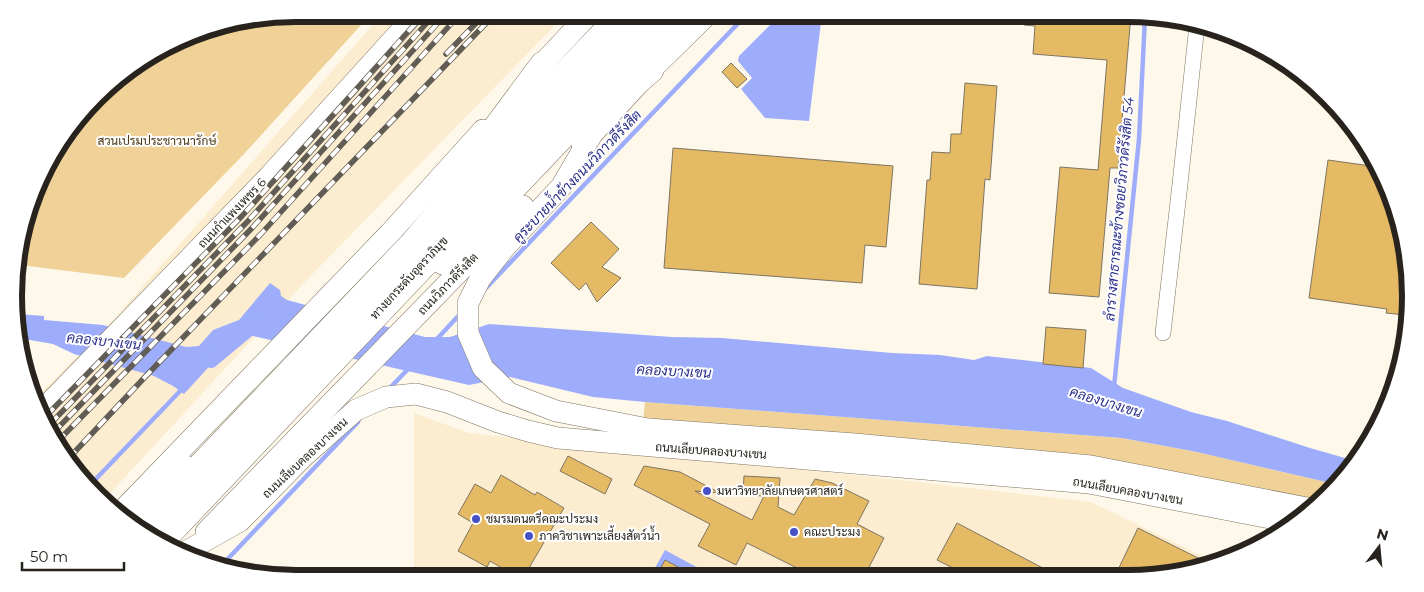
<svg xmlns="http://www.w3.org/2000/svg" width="1424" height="592" font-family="Montserrat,Sarabun,sans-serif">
<rect width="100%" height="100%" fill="#fef8eb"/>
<g fill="#fcedd1">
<path d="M382,14h184l-264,271 -197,214 -44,-46 -23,-57 77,-78z"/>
<path d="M414,413l55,20 440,48 182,21 124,60 -50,14 -751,2z"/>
</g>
<g fill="#f0d298">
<path d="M296,14h75l-128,141 -119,123 -104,-13 -3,21 -1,-27 35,-104 59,-71 95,-55z"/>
<path d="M645,402l477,36 75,14 138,32 -15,18 -126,-24 -551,-56z"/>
</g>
<g fill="#9dadfc">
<path d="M781,14h41l-13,107 -44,-3 -24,-29 11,-11 -14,-17 1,-5z"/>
<path d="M270,283l10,7 1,6 6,4 138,37h25l39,-13 183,13 50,1 170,15 48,2 34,5 13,-4 104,12 32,20 68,24 36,9 83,27 35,10 12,2 -22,24 -138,-32 -75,-14 -477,-36 -52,-5 -83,-20 -41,8 -229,-52 -56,61 -11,-8 -19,-10 -80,-22 -21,-10 -34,-6 -1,-24 26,2v4l59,5 83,22 13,-1 14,-16 26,-10z"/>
<path d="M665,550l50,27h-65z"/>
</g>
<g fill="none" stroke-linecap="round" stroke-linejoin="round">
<g stroke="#9dadfc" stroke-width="4.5">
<path d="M486,288l261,-274"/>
<path d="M436,340l25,-27"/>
<path d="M1114,387l25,-248 6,-122"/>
<path d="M389,389l21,-22"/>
<path d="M91,484l93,-97"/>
<path d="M221,566l137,-144"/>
</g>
<path stroke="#9dadfc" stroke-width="14" d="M211,361l47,-39"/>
</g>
<g fill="#e5ba64" stroke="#7e7462">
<path d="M1025,14h106l-13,154h-8l-11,129 -50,-4 11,-126 38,3 9,-110 -74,-6 2,-28 -11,-1z"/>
<path d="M731,63l16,16 -10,9 -15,-16z"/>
<path d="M965,83l32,3 -7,94 -5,-1 -8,110 -58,-5 8,-104h3l2,-28 18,1 1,-19h10z"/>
<path d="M673,148l220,18 -7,81 -21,-2 -3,38 -198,-15z"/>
<path d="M1328,160l50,7 3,4 29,106 -5,38 -19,-2 1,-4 -78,-11z"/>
<path d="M591,222l28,27 -17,18 19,11 -24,24 -11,-19 -7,7 -28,-27z"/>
<path d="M1046,327l40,3 -3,38 -40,-4z"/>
<path d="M568,456l44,23 -7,15 -45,-23z"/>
<path d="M644,466l36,6 40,21 -25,-2 57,29 12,-24 -21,-1 1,-19 36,2 -2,29 16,8 21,-36 17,4 37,18 -12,23 27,14 -20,39h-49l-68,-34 -11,22 -38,-19 12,-22 -76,-39z"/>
<path d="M501,475l34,20 2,-3 27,16 -35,60 16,10h-26l-29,-17 -3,6 -29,-16 15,-28 -15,-9 17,-30 16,9z"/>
<path d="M957,523l101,53h-89l-32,-16z"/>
<path d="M1138,528l72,36 -45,12h-50z"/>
<path d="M665,560l32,17h-41z"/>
</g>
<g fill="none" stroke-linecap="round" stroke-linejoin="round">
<defs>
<path id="minor" d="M1163,333l17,-149 17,-159"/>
<path id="tertiary" d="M43,408l225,-232 147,-162"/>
<g id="secondary">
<path d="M532,75l57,-61"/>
<path d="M591,136l-30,51 -56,60 -25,32 -12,24v30l15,35 26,25 47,18 92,18 207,15 236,22 221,43"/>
<path d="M582,145l69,-75 57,-56"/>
<path d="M119,514l271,-281 93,-103"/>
<path d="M206,532l317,-326"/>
<path d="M187,551l53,-30 63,-64 53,-47 30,-13 30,-3 31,8 51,20 30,9 30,7 531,45 202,39"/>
</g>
<g id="trunk">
<path d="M615,101l36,-31"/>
<path d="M476,154l67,-90"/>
<path d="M443,262l236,-248"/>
<path d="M128,522l55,-55"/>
</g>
<g id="motorway">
<path d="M142,529l270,-283 88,-103 124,-129"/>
<path d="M161,540l278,-293 83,-92 132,-141"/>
</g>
</defs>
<use href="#minor" stroke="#7f7562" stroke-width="16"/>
<use href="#tertiary" stroke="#7f7562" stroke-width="20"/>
<use href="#secondary" stroke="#7f7562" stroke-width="22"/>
<use href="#trunk" stroke="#7f7562" stroke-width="26"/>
<use href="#motorway" stroke="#7f7562" stroke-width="29"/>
<use href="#minor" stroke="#fff" stroke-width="15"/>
<use href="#tertiary" stroke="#fff" stroke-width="19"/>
<use href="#secondary" stroke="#fff" stroke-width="21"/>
<use href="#trunk" stroke="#fff" stroke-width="25"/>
<use href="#motorway" stroke="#fff" stroke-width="28"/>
<defs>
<g id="rail">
<path d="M446,54l39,-40"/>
<path d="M46,416l196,-200 182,-202"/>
<path d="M50,424l198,-203 187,-207"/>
<path d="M53,433l200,-206 193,-213"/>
<path d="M57,442l204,-208 199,-220"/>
<path d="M68,459l77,-82 350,-363"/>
</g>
</defs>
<use href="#rail" stroke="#625d54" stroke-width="5.5"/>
<use href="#rail" stroke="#fff" stroke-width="4" stroke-dasharray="11" stroke-linecap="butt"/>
</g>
<g fill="#4850c6" stroke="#fff" stroke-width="2">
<circle cx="707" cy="491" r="5"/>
<circle cx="476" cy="519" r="5"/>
<circle cx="794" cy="532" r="5"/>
<circle cx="529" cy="536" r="5"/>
</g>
<g text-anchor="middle" stroke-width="4" stroke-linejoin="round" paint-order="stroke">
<g font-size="12" fill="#47350f" stroke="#fff">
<text x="157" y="145">สวนเปรมประชาวนารักษ์</text>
</g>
<g font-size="12" fill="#28241d" stroke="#fff">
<text transform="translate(232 213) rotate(-46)" y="4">ถนนกำแพงเพชร 6</text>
<text transform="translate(409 278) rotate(-47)" y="4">ทางยกระดับอุตราภิมุข</text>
<text transform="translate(448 284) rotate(-46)" y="4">ถนนวิภาวดีรังสิต</text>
<text transform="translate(711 451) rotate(4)" y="4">ถนนเลียบคลองบางเขน</text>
<text transform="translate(305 458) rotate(-43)" y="4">ถนนเลียบคลองบางเขน</text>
<text transform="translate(1128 491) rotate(10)" y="4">ถนนเลียบคลองบางเขน</text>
</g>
<g font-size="12" fill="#28241d" stroke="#fff" text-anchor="start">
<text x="717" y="495">มหาวิทยาลัยเกษตรศาสตร์</text>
<text x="486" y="523">ชมรมดนตรีคณะประมง</text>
<text x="804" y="536">คณะประมง</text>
<text x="539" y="540">ภาควิชาเพาะเลี้ยงสัตว์น้ำ</text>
</g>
<g font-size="14" font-style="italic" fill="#2c308a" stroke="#fff">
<text transform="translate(577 176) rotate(-46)" y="5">คูระบายน้ำข้างถนนวิภาวดีรังสิต</text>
<text transform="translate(1119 209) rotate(-85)" y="5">ลำรางสาธารณะข้างซอยวิภาวดีรังสิต 54</text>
<text transform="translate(104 341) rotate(6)" y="5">คลองบางเขน</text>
<text transform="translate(674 371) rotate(3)" y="5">คลองบางเขน</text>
<text transform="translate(1106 402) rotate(17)" y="5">คลองบางเขน</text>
</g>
</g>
<path d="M0 0H1424V592H0ZM296 22H1128A274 274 0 0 1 1402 296V296A274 274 0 0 1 1128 570H296A274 274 0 0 1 22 296V296A274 274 0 0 1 296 22Z" fill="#fff" fill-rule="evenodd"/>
<path fill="none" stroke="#28241d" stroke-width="6" d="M296 22H1128A274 274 0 0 1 1402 296V296A274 274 0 0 1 1128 570H296A274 274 0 0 1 22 296V296A274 274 0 0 1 296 22Z"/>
<g transform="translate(1379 547) rotate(16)" stroke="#ffffff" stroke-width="4" paint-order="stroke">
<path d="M0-4L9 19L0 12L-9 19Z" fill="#28241d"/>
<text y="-8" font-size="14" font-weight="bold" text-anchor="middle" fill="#28241d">N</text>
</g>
<path d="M22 562v8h102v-8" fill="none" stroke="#28241d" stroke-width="2.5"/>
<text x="30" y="562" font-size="15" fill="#28241d" stroke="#ffffff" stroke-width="4" paint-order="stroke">50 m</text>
</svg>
